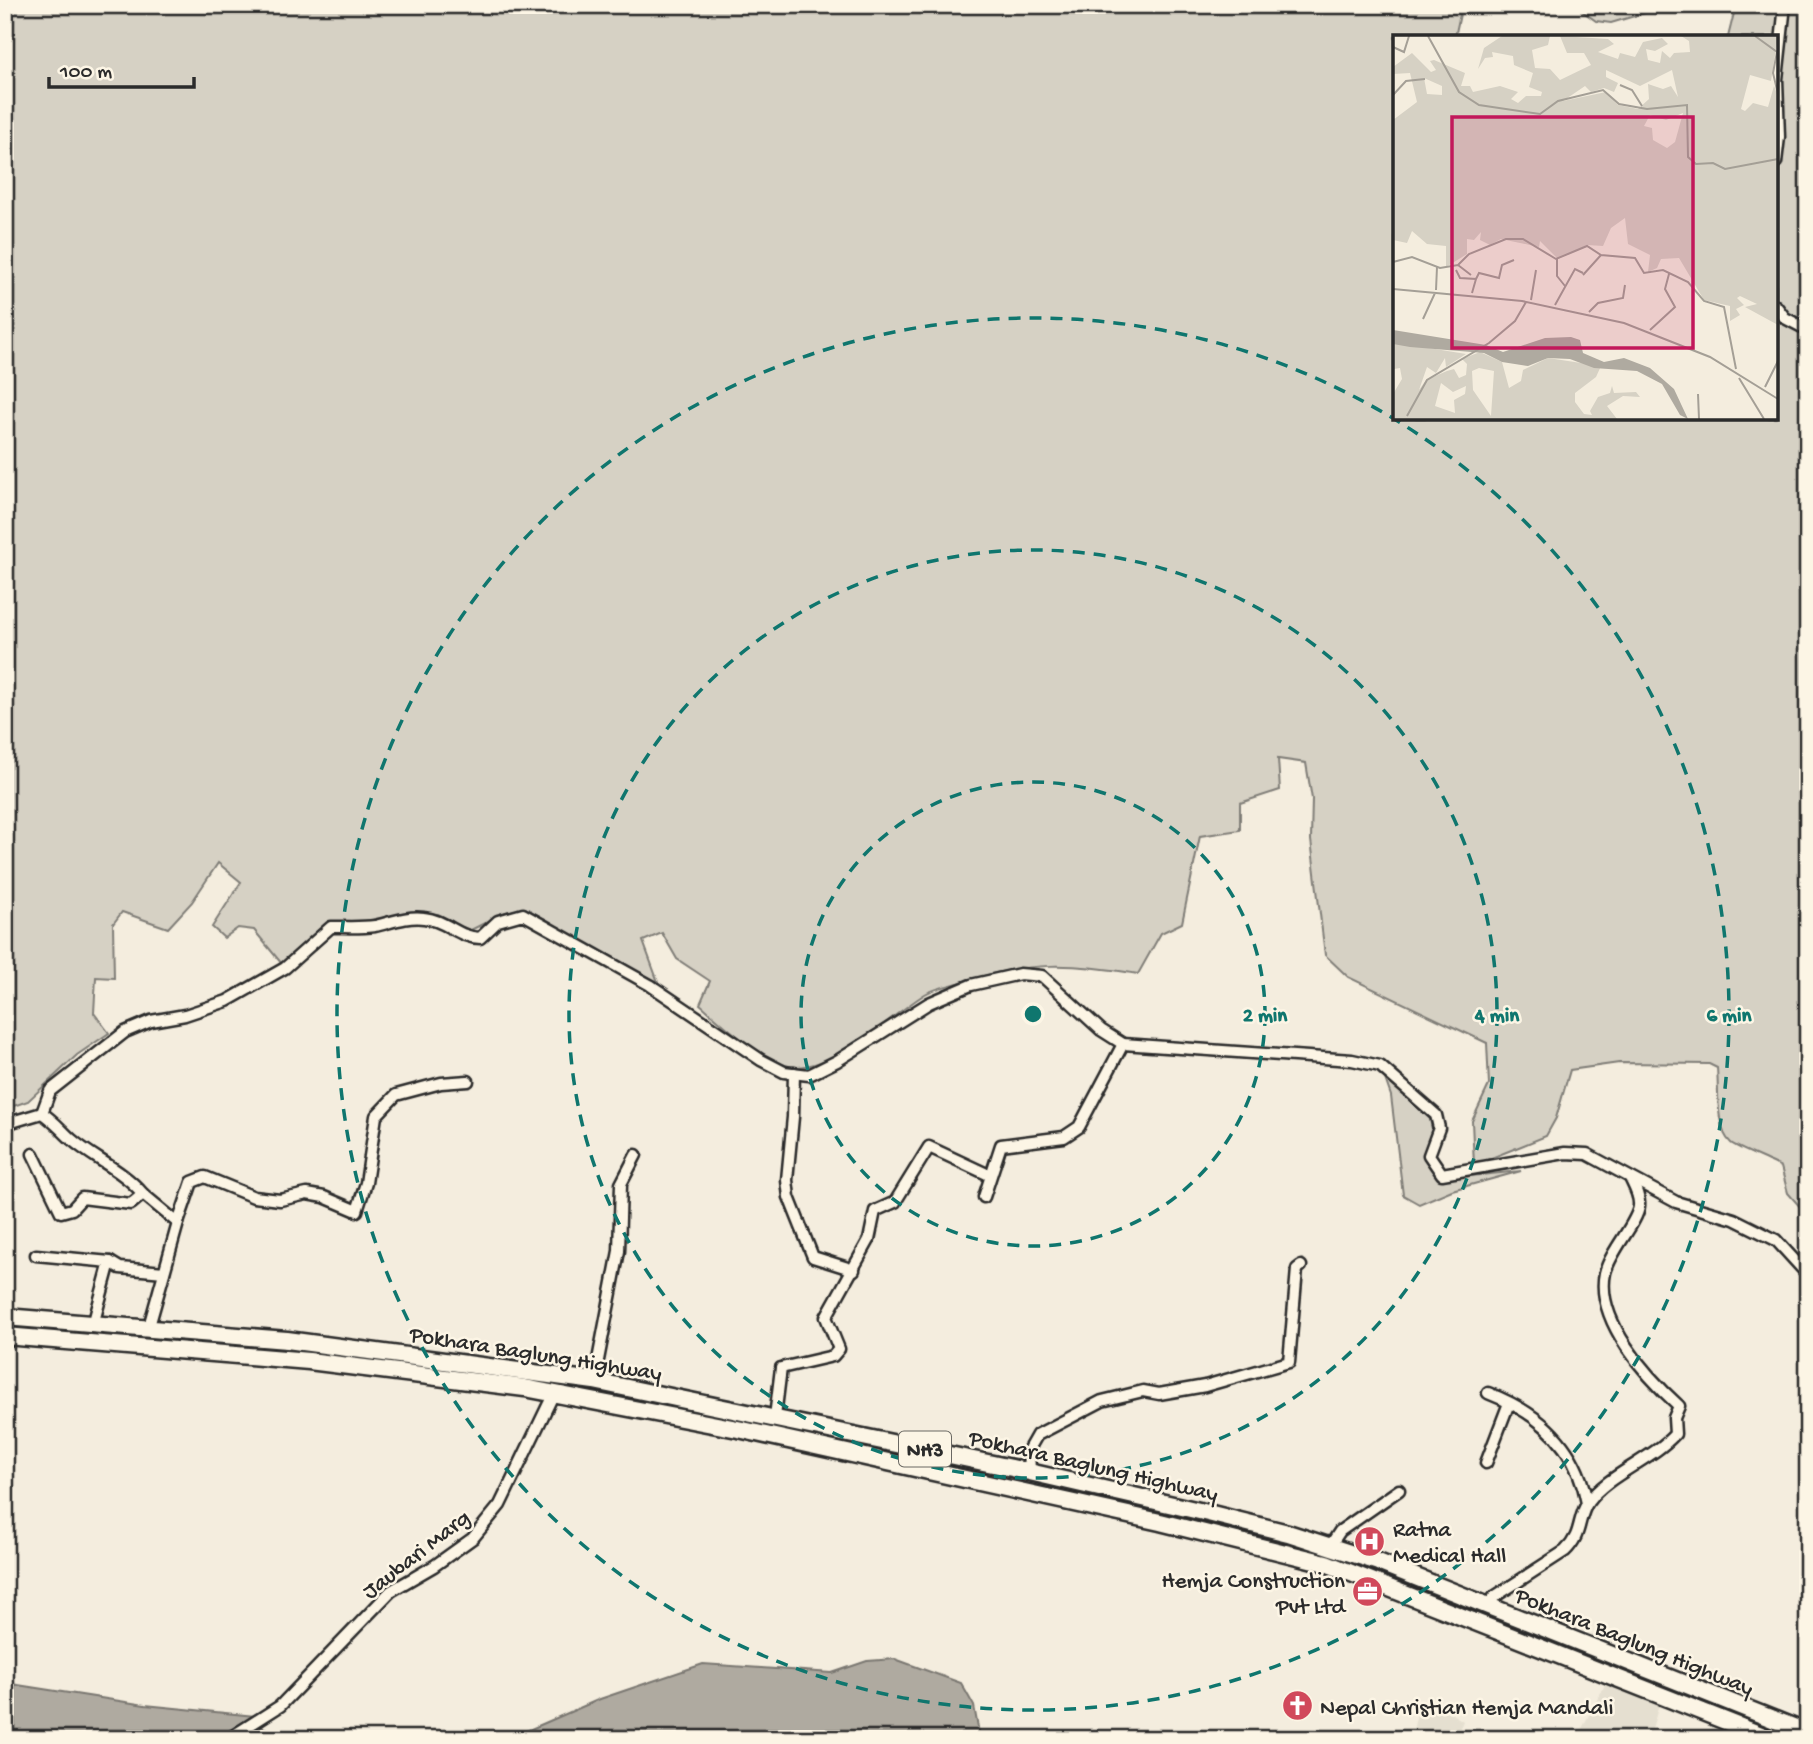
<svg xmlns="http://www.w3.org/2000/svg" width="1813" height="1744" font-family="'Gochi Hand',sans-serif">
<rect width="100%" height="100%" fill="#f4edde"/>
<filter id="ink" filterUnits="userSpaceOnUse"><feTurbulence type="fractalNoise" baseFrequency=".0143" numOctaves="2"/><feDisplacementMap in="SourceGraphic" scale="14" xChannelSelector="R" yChannelSelector="G"/><feConvolveMatrix kernelMatrix="1 2 1 2 8 2 1 2 1" color-interpolation-filters="sRGB"/></filter>
<g filter="url(#ink)">
<g fill="#e5dfd0">
<path d="M1606,1683l53,22 -10,34h-60l-8,-9z"/>
<path d="M1419,1705l28,6 16,10 -8,18h-44z"/>
</g>
<g fill="#d6d1c4" stroke="#807e78" stroke-width="2">
<path d="M5,5h1457l-7,32h-60v381h381v-381h-48l8,-32h72v1211l-20,-23 -7,-26c-9,-5 -46,-20 -50,-24 -16,-14 -12,-54 -14,-75l-8,-4 -90,-1 -49,7 -14,48 -10,18 -72,29 -2,-44 17,-36 -2,-42 -139,-66 -23,-22 -14,-115 1,-41 -6,-36 -28,-4 2,31 -40,13v27l-40,6 -18,87 -21,10 -23,41c-66,-11 -108,-13 -172,7 -13,4 -29,6 -41,13 -36,23 -84,71 -128,73 -28,1 -76,-45 -97,-63l10,-23 -33,-22 -15,-26 -19,8 15,41 -85,-42 -22,-18 -26,-14 -19,4 -37,19 -31,-17 -29,-1 -43,8 -41,3 -43,40 -28,-34 -16,-2 -14,10 -12,-11 29,-45 -23,-19 -26,39 -24,26 -46,-16 -9,12 1,54 -18,-1 -2,36 15,20 -32,22 -49,46 -23,8z"/>
<path d="M1574,5h98l-61,18 -15,-2z"/>
<path d="M1384,1076l46,43 3,15 -7,16 12,24 11,4 72,-7 -69,19 -33,14 -16,-9 -12,-99z"/>
</g>
<g fill="#afaaa0" stroke="#7a7771" stroke-width="2">
<path d="M895,1659l66,24 13,23 6,33h-472l92,-40 103,-35 129,9 35,-12z"/>
<path d="M5,1683l140,22 110,11 9,12 29,11h-288z"/>
</g>
<g fill="none" stroke-linecap="round" stroke-linejoin="round">
<defs>
<g id="minor">
<path d="M1776,162l3,-25 -2,-58 8,-74"/>
<path d="M1776,306l9,12 23,12"/>
<path d="M794,1073l-1,44 -6,63 2,17 24,60 41,13"/>
<path d="M42,1113l8,-22 75,-59 26,-11 34,-6 42,-14 58,-33 46,-41c14,0 30,1 44,-1 17,-4 32,-10 49,-8 22,2 35,20 56,20l18,-17 25,-7 127,71 111,75 23,12 25,3 28,-14 92,-58 42,-18 49,-11 22,2 59,54 22,14 229,16 28,6 56,49 3,13 -10,27 13,19 123,-21 22,1 89,48 58,17 42,21 32,35"/>
<path d="M5,1124l37,-11c12,8 19,17 29,26 23,20 52,31 72,55"/>
<path d="M33,1154l28,58 11,-3 10,-11 49,6 12,-10 35,29 -30,107"/>
<path d="M984,1197l17,-52 63,-8 15,-10 44,-83"/>
<path d="M178,1223l14,-41 13,-5 49,20 26,3 27,-6 17,3 33,14 9,-28 10,-67 20,-21 45,-12 27,-2"/>
<path d="M36,1255l74,7 -17,63"/>
<path d="M110,1262l10,6 44,4"/>
<path d="M594,1381l25,-130 2,-67 15,-29"/>
<path d="M1488,1393c52,20 89,54 99,110"/>
<path d="M775,1417l6,-49 52,-12 6,-7 -13,-32 43,-77 6,-29 20,-9 34,-55 60,28"/>
<path d="M1486,1463l23,-60"/>
<path d="M1030,1472l-1,-23 8,-14 65,-34 41,-10 16,3 46,-8 84,-24 8,-93 4,-3"/>
<path d="M1330,1546l10,-15 59,-41"/>
<path d="M1489,1606l5,-9 71,-46c18,-17 12,-33 23,-49 19,-27 65,-43 87,-68l-1,-16 5,-12c-32,-29 -84,-86 -74,-133 5,-22 33,-51 34,-67 1,-9 -4,-18 -8,-26"/>
<path d="M228,1739l52,-33 111,-115 43,-25 39,-28 27,-33 54,-112"/>
</g>
<g id="trunk">
<path d="M5,1317l282,23 307,41 418,87 196,45 80,20 90,29 430,171"/>
<path d="M5,1336l304,25 216,27 218,42 417,92 166,41 445,176"/>
</g>
</defs>
<use href="#minor" stroke="#2b2b2b" stroke-width="15"/>
<use href="#trunk" stroke="#2b2b2b" stroke-width="21"/>
<use href="#minor" stroke="#fcf5e5" stroke-width="10"/>
<use href="#trunk" stroke="#fcf5e5" stroke-width="16"/>
</g>
</g>
<g fill="none" stroke="#0f766e" stroke-width="3.5" stroke-dasharray="12 9">
<circle cx="1033" cy="1014" r="232"/>
<circle cx="1033" cy="1014" r="464"/>
<circle cx="1033" cy="1014" r="696"/>
</g>
<defs>
<symbol id="hospital-disc" viewBox="-11 -11 22 22"><circle r="9.5" fill="#d1495b" stroke="#fcf5e5"/><path d="M-5-5h3v3.5h4V-5h3V5h-3V1.5h-4V5h-3Z" fill="#fff"/></symbol>
<symbol id="office-disc" viewBox="-11 -11 22 22"><circle r="9.5" fill="#d1495b" stroke="#fcf5e5"/><path d="M-6-3h4V-5.5h4V-3h4V5H-6ZM-1-4.5V-3h2v-1.5ZM-6 0V1H6V0Z" fill="#fff"/></symbol>
<symbol id="church-disc" viewBox="-11 -11 22 22"><circle r="9.5" fill="#d1495b" stroke="#fcf5e5"/><path d="M-1.2-6h2.4v3.5h3.3v2.4h-3.3V6h-2.4V-.1h-3.3v-2.4h3.3Z" fill="#fff"/></symbol>
</defs>
<g fill-rule="evenodd">
<use href="#hospital-disc" x="1352" y="1524" width="35" height="35"/>
<use href="#office-disc" x="1350" y="1574" width="35" height="35"/>
<use href="#church-disc" x="1280" y="1688" width="35" height="35"/>
</g>
<g text-anchor="middle" stroke-width="5" stroke-linejoin="round" paint-order="stroke">
<rect fill="#fcf5e5" stroke="#6a6863" stroke-width="2" x="899" y="1431.5" width="52" height="35" rx="5"/>
<g font-size="21" font-weight="bold" fill="#2b2b2b">
<text x="925" y="1456">NH3</text>
</g>
<g font-size="23" fill="#2b2b2b" stroke="#fcf5e5">
<text transform="translate(536 1352) rotate(9)" y="8">Pokhara Baglung Highway</text>
<text transform="translate(1094 1464) rotate(13)" y="8">Pokhara Baglung Highway</text>
<text transform="translate(415 1553) rotate(-38)" y="8">Jaubari Marg</text>
<text transform="translate(1635 1640) rotate(22)" y="8">Pokhara Baglung Highway</text>
</g>
<g font-size="23" fill="#2b2b2b" stroke="#fcf5e5" text-anchor="start">
<text x="1393" y="1536">Ratna<tspan x="1393" dy="26">Medical Hall</tspan></text>
<text x="1345" y="1587" text-anchor="end">Hemja Construction<tspan x="1345" dy="26">Pvt Ltd</tspan></text>
<text x="1320" y="1714">Nepal Christian Hemja Mandali</text>
</g>
</g>
<g transform="translate(1393 35)">
<rect width="385" height="385" fill="#f4edde"/>
<path d="M109,1h48l-2,9 -16,5 3,18 15,1 10,11 31,-15 -7,-12h-17l-7,-17 48,3 6,5 -16,8 20,7 2,-6 15,4 8,-15 19,-4 6,6 -13,7 -9,-2 2,11 12,3 2,-12 8,7 4,-5 16,-1 -1,-11 -8,-5h97l-7,45 -21,-6 -9,34 4,2 8,-8 15,4 6,-21 4,10v229l-33,-18 12,-3 -17,-8 -3,2 7,7 -8,4 4,6 -10,6v-15l-26,-6 -25,-42 -18,1 -4,9 -9,4 2,-17 -22,-11 -3,-26 -14,10 -8,18 -16,-1 -29,14 -18,-18 -1,6 -38,-8 -11,6 -10,-5 1,-8 -7,8 -7,-1v15l-21,13v-21l-19,-2 -15,-13 -5,12 -14,-3v-120l24,-18 -7,-29 -17,1v-7l19,-14 19,19 5,-2 -6,-9 4,-1 31,13 -4,13h9l3,6 27,-6 18,6 -7,7 7,4 8,-7h15l1,-4 -13,-5 4,-14 -19,-8 -1,-9 -21,-4 1,5 -8,1 -7,11 6,-21zM213,35l34,16 32,-16 6,27 -7,-11 -8,3 -15,-5 1,15 -11,10 -20,-4 -12,-13 -43,9 22,-15 6,6 13,-4 10,4 4,-9 -12,-6zM31,43l18,8v9l-15,-1zM290,78l-8,29 -8,6 -14,-8 -1,-12 -8,-2 6,-11 16,5zM5,308l68,11 -20,13 -1,-9 -9,15 -9,-6 -8,23 7,-10 21,-9 7,-2 5,9 7,-3 1,-11 -5,-5 18,-7 22,10 7,26 12,-7 2,-11 25,-12 53,8 -5,11 -21,16v9l9,12 8,1 -2,-4 8,-14 12,-4 2,-7 2,7 22,-1 4,5 -17,-1 -16,10 10,13h-224v-25l9,-15 -2,-11 -6,1 -1,9v-34zM86,333l15,3 -3,45 -18,-26 -1,-19zM48,348l12,9 13,-6 -1,8 -11,6 1,13 -20,-7z" fill="#d6d1c4" fill-rule="evenodd"/>
<path d="M0,295l93,15 17,7 42,-14 26,-1 9,3 3,13 21,9 20,-4 26,10 24,21 14,30 -8,-4 -18,-31 -25,-13 -43,-3 -24,-9 -22,-1 -20,8 -26,-4 -18,-9 -74,-6 -17,-3z" fill="#afaaa0"/>
<path fill="none" stroke="#a49f96" stroke-width="2" d="M35,1l31,56 20,13 61,9 18,-13 45,-11 16,14 28,5 40,-4 1,52 8,7 17,-1 12,6 53,-10M362,1l22,16 -4,21 5,21M0,12l11,5 5,-16M227,50l12,5 10,16M0,60l13,-14 19,-2M164,224v17l8,10M0,227l19,-5 28,11 18,-3 13,10M65,230l11,-11 37,-15h17l33,20 31,-13 14,9 34,3 9,15 19,-3 25,12 16,19 20,6 12,62M63,235l4,8 16,1 -4,14M190,240l18,-20M83,244l3,-6 20,5 3,-13 12,-5M0,254l129,12 102,22 86,34 68,42M43,255l1,-23M138,265l5,-30M162,270l20,-36 8,4M196,277l9,-9 25,-5 2,-13M30,284l12,-26M257,295l25,-23 -10,-18 4,-15M346,343l25,41M372,352l13,-26M305,359l1,25M14,381l20,-36 62,-37 26,-22 11,-19"/>
<path fill="#c2185b" fill-opacity="0.15" stroke="#c2185b" stroke-width="3.5" d="M59,82h241v231h-241z"/>
<rect width="385" height="385" fill="none" stroke="#2b2b2b" stroke-width="3.5"/>
</g>
<circle cx="1033" cy="1014" r="10" fill="#0f766e" stroke="#fcf5e5" stroke-width="3.5"/>
<g font-size="21" text-anchor="middle" font-weight="bold" fill="#0f766e" stroke="#fcf5e5" stroke-width="5" stroke-linejoin="round" paint-order="stroke">
<text x="1265" y="1021">2 min</text>
<text x="1497" y="1021">4 min</text>
<text x="1729" y="1021">6 min</text>
</g>
<rect width="1813" height="1744" fill="none" stroke="#fcf5e5" stroke-width="28"/>
<rect x="14" y="14" width="1785" height="1716" fill="none" stroke="#2b2b2b" stroke-width="2.5" filter="url(#ink)"/>
<path d="M49 77v10h145v-10" fill="none" stroke="#2b2b2b" stroke-width="3.5"/>
<text x="60" y="77" font-size="21" fill="#2b2b2b" stroke="#fcf5e5" stroke-width="5" paint-order="stroke">100 m</text>
</svg>
